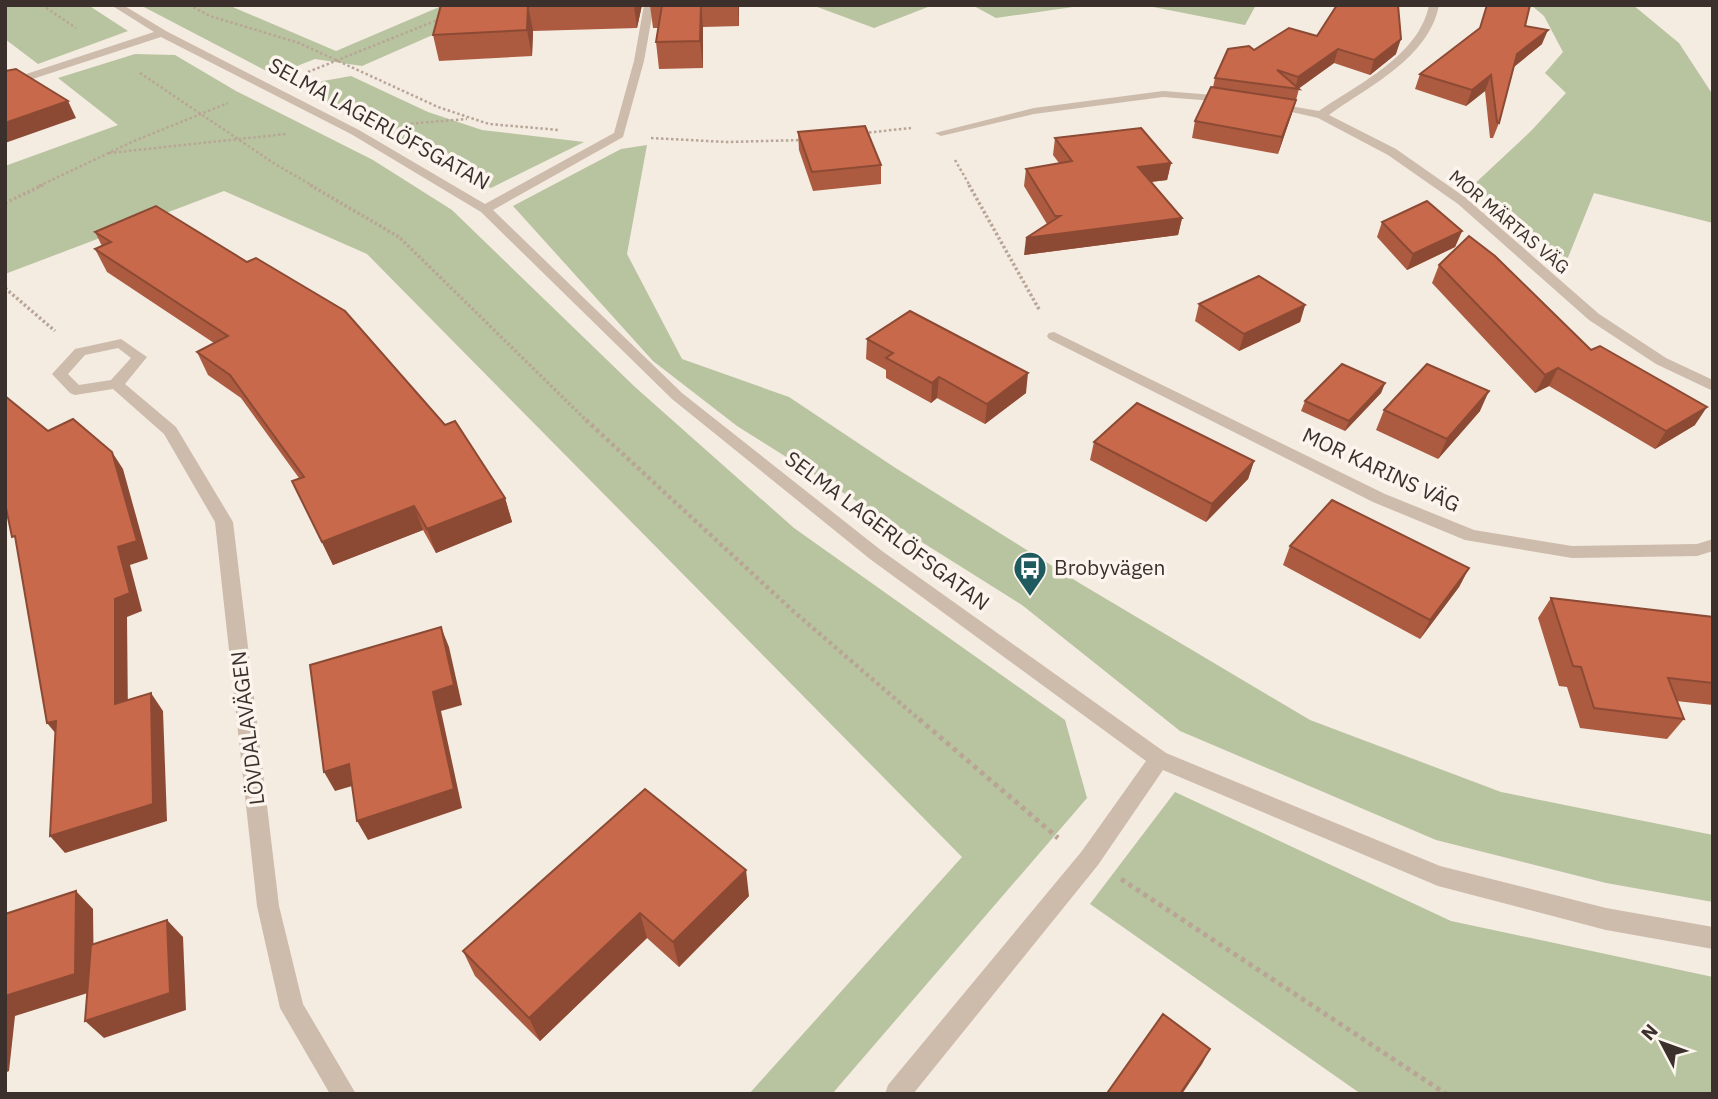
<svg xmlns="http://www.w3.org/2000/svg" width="1718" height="1099" font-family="'IBM Plex Sans',sans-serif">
<rect width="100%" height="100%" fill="#f4ebe1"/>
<g fill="#b8c4a0">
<path d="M5,5h83l40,26 -90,33 -33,-25z"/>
<path d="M140,5h88l108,46 108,-46h57l-139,61 -47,-7 -41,16z"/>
<path d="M812,5h121l-59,23z"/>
<path d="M972,5h115l-91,13z"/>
<path d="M1143,5h113l-11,20z"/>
<path d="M1531,5h102l46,38 34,52v128l-119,-30 -27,67 -98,-71 62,-58 35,-38 -21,-20 18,-21 -19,-36z"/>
<path d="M135,54l40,1 61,36 137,69 79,50 183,177 159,141 271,192 22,78 -255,296h-83l213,-237 -595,-603 -143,-63 -219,83v-108l113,-41 -60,-47z"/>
<path d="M351,76l77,36 54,18 102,12 -93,46 -196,-102z"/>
<path d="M647,145l-20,109 55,105 107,38 105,70 187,117 229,136 191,72 212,43v67l-107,-19 -170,-43 -256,-109 -158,-126 -285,-179 -84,-65 -140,-155 108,-57z"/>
<path d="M1175,792l276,129 262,56v117h-352l-271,-190z"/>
</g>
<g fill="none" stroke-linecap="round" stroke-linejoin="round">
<g stroke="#b9a596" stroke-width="2.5" stroke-dasharray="2.5 2.5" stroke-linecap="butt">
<path d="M42,5l34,23"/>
<path d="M189,5l21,11 89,27 139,64 51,17 70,6"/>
<path d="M308,72l132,-53"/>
<path d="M140,73l135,91 38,22"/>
<path d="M406,124l61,-5"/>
<path d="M864,133l47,-5"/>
<path d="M651,138l76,4 76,-2"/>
<path d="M109,153l177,-19"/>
<path d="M955,160l15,26"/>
<path d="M39,186l95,-45 94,-38"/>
</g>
<g stroke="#b9a596" stroke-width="3.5" stroke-dasharray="2.5 2.5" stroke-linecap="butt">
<path d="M310,185l89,52 189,185"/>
<path d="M969,185l71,126"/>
<path d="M5,203l38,-18"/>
<path d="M5,288l50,43"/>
</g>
<path stroke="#b9a596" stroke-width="4.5" stroke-dasharray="3.5 3.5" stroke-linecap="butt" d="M586,420l206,190 129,111"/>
<g stroke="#b9a596" stroke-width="5" stroke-dasharray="4.5 4.5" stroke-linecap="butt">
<path d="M919,719l139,119"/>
<path d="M1121,879l325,215"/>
</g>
<g fill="#cdbbac" fill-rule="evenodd">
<path d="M111,5h12l43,26 193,99 126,74 129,-71 20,-72 10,-56h10l-10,56 -21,76 -130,73 189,183 200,158 284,202 274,113 166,42 107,19v22l-107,-19 -168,-44 -275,-116 -65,95 -185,229h-28l3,-9 194,-234 64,-90 -276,-202 -198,-160 -191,-187 -130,-78 -190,-97 -156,51v-7l149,-49z"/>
<path d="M1429,5h10c-10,53 -70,81 -110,110l67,34 70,49 133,116 67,44 47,22v11l-57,-27 -67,-44 -131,-116 -70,-49 -70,-37 -52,-12 6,-3 47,8c39,-27 100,-55 110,-106z"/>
<path d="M1163,91l64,5 6,3 -6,3 -64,-5 -129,17 -93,22 -6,-3 99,-25z"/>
<path d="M1054,332l331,162 89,36 98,16 125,-2 16,-5v12l-16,5 -125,2 -107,-18 -92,-38 -324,-163 -2,-3 2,-3z"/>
<path d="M121,339l26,18 -22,27 51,43 57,95 46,384 24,98 53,90h-26l-50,-86 -23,-102 -42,-384 -51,-88 -51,-45 -38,6 -5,-2 -18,-19 23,-25zM118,348l13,10 -20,22 -32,5 -11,-11 17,-19z"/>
</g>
</g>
<g fill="#ac5a40">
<path d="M441,5h201l-5,23 -104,3 -1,25 -93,5 -6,-26z"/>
<path d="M650,5h89v21l-36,1v41l-44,1 -3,-27 2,-14h-5z"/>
<path d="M1525,26l17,18 -28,23 -15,56 -6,15h-3l-5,-47 -19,15 -51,-17 5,-15z"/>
<path d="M1317,36l79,18 -26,21 -36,-12 -36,26h1l-4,15 -17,50 -86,-16 3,-17 18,-34 2,-9z"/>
<path d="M798,132l83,33v19l-68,7 -14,-41z"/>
<path d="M1055,138l116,25 -4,17 -17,2 32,36 -4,17 -154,20 23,-31 -23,-38 2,-17 33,-6 -6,-8z"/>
<path d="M1382,222l80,9 -7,16 -48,23 -30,-33z"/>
<path d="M95,232l410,266 7,24 -76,31 -13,-23 -90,35 -41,-84 7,-3 -58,-80 -33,-23 -11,-23 17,-9 -107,-71 -12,-23 7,-3z"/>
<path d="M1439,265l152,85 104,75 -40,24 -106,-63 -14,7 -103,-110z"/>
<path d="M1199,304l106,1 -5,17 -61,29 -44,-30z"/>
<path d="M867,339l159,54 -41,31 -48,-26 -6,5 -45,-25v-8l-20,-11z"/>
<path d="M1385,383l-4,10 -36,38 -44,-20 4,-10z"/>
<path d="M1384,410l96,1 -42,48 -62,-29z"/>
<path d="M1094,442l160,19 -6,18 -42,43 -116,-62z"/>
<path d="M1290,546l179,22 -10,19 -39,52 -137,-74z"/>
<path d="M1551,598l162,19v88l-37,-4 8,18 -17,20 -87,-11 -13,-41 -8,-1 -21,-68z"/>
<path d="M645,789l104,107 -70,71 -32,-29 -107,103 -65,-65 -12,-25z"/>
</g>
<g fill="#8c4a34">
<path d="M528,5l5,26 -1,25 -5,-26z"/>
<path d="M634,5h8l-5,23z"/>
<path d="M701,5l2,22v41l-3,-27z"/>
<path d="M738,5h1v21z"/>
<path d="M1548,30l-6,14 -31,25 6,-15z"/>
<path d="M1401,39l-5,15 -26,21 4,-15z"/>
<path d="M1338,49l-4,14 -36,26h-3l3,-12z"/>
<path d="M1491,75l-6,16 -19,15 6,-16z"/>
<path d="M1296,100l-5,16 -13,38 4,-17z"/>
<path d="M68,101l8,17 -71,25v-20z"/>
<path d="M1171,163l-4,17 -33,4 4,-17z"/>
<path d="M1182,218l-4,17 -154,20 2,-17z"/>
<path d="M1462,231l-7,16 -48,23 6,-16z"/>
<path d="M1305,305l-5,17 -61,29 5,-17z"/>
<path d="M1558,368l-9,18 -14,7 10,-18z"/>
<path d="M1028,373l-2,20 -41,31 2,-20z"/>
<path d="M939,377l-2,21 -6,5 1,-20z"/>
<path d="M1385,383l-4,10 -36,38 4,-10z"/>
<path d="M1489,391l-9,20 -42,48 9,-20z"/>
<path d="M1707,407l-12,18 -40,24 11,-18z"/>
<path d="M112,452l11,17 25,90 -18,6 12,46 -15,6 1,104 -13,-17v-105z"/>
<path d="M1254,461l-6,18 -42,43 6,-18z"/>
<path d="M505,498l7,24 -76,31 -9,-24z"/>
<path d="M414,506l9,24 -90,35 -11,-23z"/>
<path d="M1469,568l-10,19 -39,52 10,-19z"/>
<path d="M441,627l8,20 13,58 -21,6 21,97 -94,32 -11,-19 76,-129z"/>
<path d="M151,693l12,18 4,110 -102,32 -15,-17z"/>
<path d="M56,721l6,20 -15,-18z"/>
<path d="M349,764l10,20 -24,7 -11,-19z"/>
<path d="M746,870l3,26 -70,71 -6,-25z"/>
<path d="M76,891l17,18 1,82 -79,25 -6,55 -4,2v-77z"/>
<path d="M640,913l7,25 -107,103 -11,-23z"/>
<path d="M167,920l16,17 3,73 -82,28 -19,-17z"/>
<path d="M1210,1049l-8,15 -20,30h-2z"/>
</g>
<g fill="#c8694b" stroke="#8c4a34" stroke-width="2">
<path d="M441,5h87l-1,25 -94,5z"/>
<path d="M662,5h39l-1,36 -44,1z"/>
<path d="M1337,5h61l3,34 -27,21 -36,-11 -40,28 -21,-7 22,19 -84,-11 13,-29 21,-3 5,4 35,-22 28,8z"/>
<path d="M1487,5h43l-5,21 23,4 -31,24 -18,69 -2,-1 -6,-47 -19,15 -52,-16 60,-46z"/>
<path d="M16,69l52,32 -63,22v-52z"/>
<path d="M1211,87l85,13 -14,37 -87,-16z"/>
<path d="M865,126l16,39 -69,7 -14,-40z"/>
<path d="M1141,128l30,35 -33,4 44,51 -156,20 34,-22h-5l-29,-47 46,-8 -17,-23z"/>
<path d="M1427,201l35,30 -49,23 -31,-32z"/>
<path d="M156,206l91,56 9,-4 89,53 100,114 10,-4 50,77 -78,31 -13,-23 -92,36 -30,-61 12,-4 -74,-102 -33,-23 31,-16 -133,-87 16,-7 -16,-10z"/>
<path d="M1469,236l26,20 96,94 9,-4 107,61 -41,24 -108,-63 -13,7 -106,-110z"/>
<path d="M1259,276l46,29 -61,29 -45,-30z"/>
<path d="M910,311l118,62 -41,31 -48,-27 -7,6 -46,-25 7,-5 -26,-14z"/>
<path d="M1342,364l43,19 -36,38 -44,-20z"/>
<path d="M1427,364l62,27 -42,48 -63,-29z"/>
<path d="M5,396l43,35 25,-12 39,33 25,89 -19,6 12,46 -15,6v105l36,-11 2,111 -103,32 6,-115 -9,2 -32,-187 -3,1 -7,-34z"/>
<path d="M1137,403l117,58 -42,43 -118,-62z"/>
<path d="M1332,500l137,68 -39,52 -140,-74z"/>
<path d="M1551,598l162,19v66l-45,-5 16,41 -90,-11 -13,-41 -8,-1z"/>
<path d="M441,627l13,58 -21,7 21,97 -97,32 -8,-57 -25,8 -14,-107z"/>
<path d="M645,789l101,81 -73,72 -33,-29 -111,105 -66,-67z"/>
<path d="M76,891l-1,83 -70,22v-82z"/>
<path d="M167,920l3,73 -85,28 6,-76z"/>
<path d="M1163,1014l47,35 -30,45h-70l-2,-2z"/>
</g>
<defs>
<symbol id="bus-pin" viewBox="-11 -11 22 30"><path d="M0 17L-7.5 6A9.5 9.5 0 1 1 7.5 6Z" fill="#1f5a5e" stroke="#fbf5ee"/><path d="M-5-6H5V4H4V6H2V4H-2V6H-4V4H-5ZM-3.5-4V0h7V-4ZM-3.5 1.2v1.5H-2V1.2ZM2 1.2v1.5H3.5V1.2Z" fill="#fff"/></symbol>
</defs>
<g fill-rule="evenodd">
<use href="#bus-pin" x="1011" y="549" width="38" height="52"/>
</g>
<g text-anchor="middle" stroke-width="7" stroke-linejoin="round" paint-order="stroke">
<g font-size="18" fill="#3b302b" stroke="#fbf5ee">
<text transform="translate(1509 222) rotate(40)" y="6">MOR MÄRTAS VÄG</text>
</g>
<g font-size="21" fill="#3b302b" stroke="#fbf5ee">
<text transform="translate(379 124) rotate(29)" y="7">SELMA LAGERLÖFSGATAN</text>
<text transform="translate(1381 470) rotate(25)" y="7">MOR KARINS VÄG</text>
<text transform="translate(887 531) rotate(37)" y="7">SELMA LAGERLÖFSGATAN</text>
<text transform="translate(248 728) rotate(-97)" y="7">LÖVDALAVÄGEN</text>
</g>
<g font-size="21" fill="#3b302b" stroke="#fbf5ee" text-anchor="start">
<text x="1054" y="575">Brobyvägen</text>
</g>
</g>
<rect width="1718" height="1099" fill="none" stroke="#3b302b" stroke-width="14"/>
<g transform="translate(1662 1043) rotate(311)" stroke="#fbf5ee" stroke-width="5" paint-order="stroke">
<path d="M0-5L12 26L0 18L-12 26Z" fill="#3b302b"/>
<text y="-10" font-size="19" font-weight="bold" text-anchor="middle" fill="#3b302b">N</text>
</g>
</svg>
